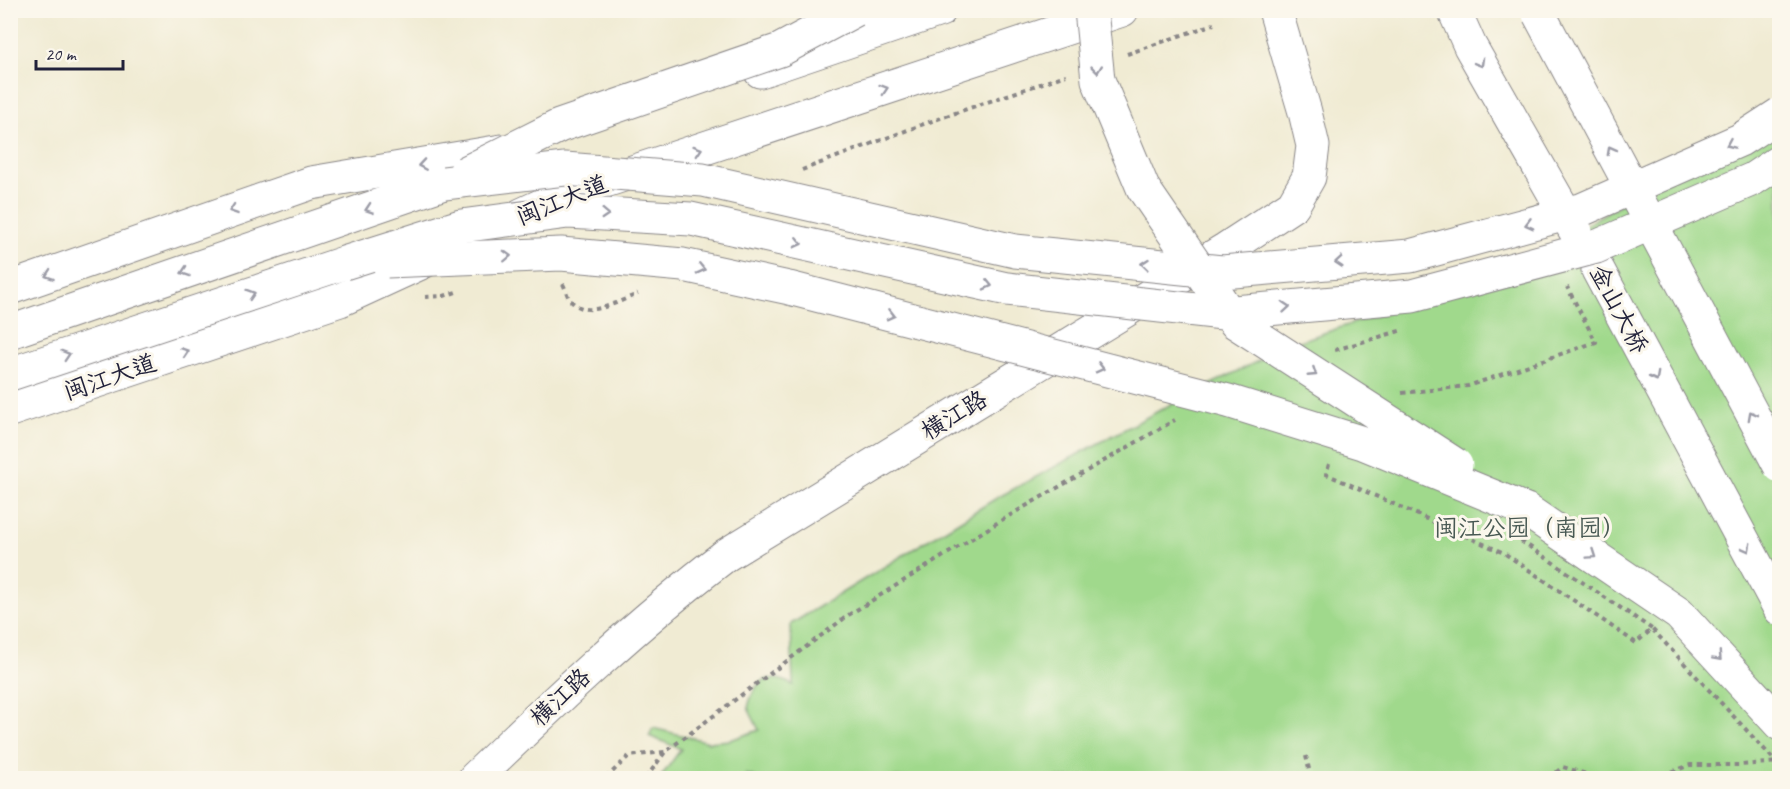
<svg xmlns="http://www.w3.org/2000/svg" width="1790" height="789" font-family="Caveat,'LXGW WenKai TC',sans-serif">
<rect width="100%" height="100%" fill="#fbf7ec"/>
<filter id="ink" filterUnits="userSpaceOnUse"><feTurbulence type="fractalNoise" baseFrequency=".0167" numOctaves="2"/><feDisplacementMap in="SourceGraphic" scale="12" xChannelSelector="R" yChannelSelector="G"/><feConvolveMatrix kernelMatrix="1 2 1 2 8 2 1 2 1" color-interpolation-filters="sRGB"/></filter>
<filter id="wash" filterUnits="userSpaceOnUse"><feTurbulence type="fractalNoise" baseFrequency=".008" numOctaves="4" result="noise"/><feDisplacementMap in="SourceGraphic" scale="24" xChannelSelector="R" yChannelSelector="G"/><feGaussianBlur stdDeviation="1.35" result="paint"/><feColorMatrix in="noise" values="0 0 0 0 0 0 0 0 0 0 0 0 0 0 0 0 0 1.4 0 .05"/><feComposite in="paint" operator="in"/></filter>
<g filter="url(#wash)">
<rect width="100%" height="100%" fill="#f0ebd3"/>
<path fill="#a0d98c" stroke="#617e64" stroke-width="1.5" d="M1779,106v672h-1022l-12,-4 9,4h-94l21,-29 -32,-13 4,-8 56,14 21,-2 29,-10 -11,-22c6,-28 20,-37 45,-23l-2,-61 204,-125 182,-98 120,-59 216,-72z"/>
</g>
<g filter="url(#ink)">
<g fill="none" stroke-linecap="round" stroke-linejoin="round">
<defs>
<path id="secondary" d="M475,778c81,-78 162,-155 251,-223l500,-306 67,-44 16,-28 4,-31 -8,-34 -30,-102"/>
<g id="primary">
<path d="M760,71l180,-61"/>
<path d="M521,215l45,-21 556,-184"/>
<path d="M10,288l301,-105 191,-32"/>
<path d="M10,410l330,-110 89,-41"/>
</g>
<g id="highway">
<path d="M1598,270l182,339"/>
<path d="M10,332l434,-149"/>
<path d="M10,374l334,-111"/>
<path d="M1526,510l153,104 101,110"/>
</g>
</defs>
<use href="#secondary" stroke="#898687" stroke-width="35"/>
<use href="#primary" stroke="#898687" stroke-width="35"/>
<use href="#highway" stroke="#898687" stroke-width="35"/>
<g stroke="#898687" stroke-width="4" stroke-dasharray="4.5 4.5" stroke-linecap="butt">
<path d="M1127,54l87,-30"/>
<path d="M802,170l127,-48 137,-47"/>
<path d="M425,297l19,-1 15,-5"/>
<path d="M1335,350l68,-20"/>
<path d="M1306,756l5,22"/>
<path d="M606,778l23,-22 36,-4"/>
<path d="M646,778l19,-26 185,-138 155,-96 170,-98"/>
<path d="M1549,778l14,-11 37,11"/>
<path d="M1655,778l35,-13h51l39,-3"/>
</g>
<use href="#secondary" stroke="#fff" stroke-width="33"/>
<use href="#primary" stroke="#fff" stroke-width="33"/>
<use href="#highway" stroke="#fff" stroke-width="33"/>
<defs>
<g id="highway-bridge">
<path d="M1091,10l7,70 45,108 92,134 221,143"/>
<path d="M1454,10l16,36 106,186"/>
<path d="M1539,14l241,452"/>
<path d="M465,173l94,-47 221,-76 75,-40"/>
<path d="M444,183l121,-14 138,11 312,71 207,21 188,-16 171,-46 159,-70 40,-26"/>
<path d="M387,261l174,-7 122,11 106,23 439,113 135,42 163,67"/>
<path d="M344,263l117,-37 107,-14 123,7 316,70 216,24 189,-17 184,-49 157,-68 27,-18"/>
</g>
</defs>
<use href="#highway-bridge" stroke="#898687" stroke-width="35" stroke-linecap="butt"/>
<g stroke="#898687" stroke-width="4" stroke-dasharray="4.5 4.5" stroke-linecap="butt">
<path d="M563,284c3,5 4,13 8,17 18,19 47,0 67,-7"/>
<path d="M1402,393l66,-7 128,-44 -29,-55"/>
<path d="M1329,464l-3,10 178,79 132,90 16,-14 128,137"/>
<path d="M1521,541l131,88"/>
</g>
<use href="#highway-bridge" stroke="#fff" stroke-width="33"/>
</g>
<defs><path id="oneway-chevron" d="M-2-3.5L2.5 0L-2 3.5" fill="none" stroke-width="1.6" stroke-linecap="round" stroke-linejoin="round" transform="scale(1.5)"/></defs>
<g stroke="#9c9ca7">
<use href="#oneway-chevron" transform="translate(1480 63) rotate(60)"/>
<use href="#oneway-chevron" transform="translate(1097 69) rotate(84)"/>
<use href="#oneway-chevron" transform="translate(884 89) rotate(-18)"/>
<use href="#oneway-chevron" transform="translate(1730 144) rotate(156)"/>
<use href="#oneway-chevron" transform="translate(698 150) rotate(-18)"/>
<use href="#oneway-chevron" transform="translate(1611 150) rotate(-118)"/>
<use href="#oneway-chevron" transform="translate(422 165) rotate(171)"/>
<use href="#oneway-chevron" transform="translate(369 209) rotate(161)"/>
<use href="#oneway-chevron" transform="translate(233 210) rotate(161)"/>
<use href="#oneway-chevron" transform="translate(605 214) rotate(3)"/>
<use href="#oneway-chevron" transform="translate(1529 224) rotate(165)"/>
<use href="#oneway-chevron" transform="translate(798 243) rotate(13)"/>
<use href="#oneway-chevron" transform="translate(507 256) rotate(-2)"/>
<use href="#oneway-chevron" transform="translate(1339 262) rotate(175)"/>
<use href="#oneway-chevron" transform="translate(1145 264) rotate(-174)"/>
<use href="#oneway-chevron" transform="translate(701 269) rotate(13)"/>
<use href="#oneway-chevron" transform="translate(185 272) rotate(161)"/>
<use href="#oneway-chevron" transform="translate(49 275) rotate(161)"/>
<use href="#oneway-chevron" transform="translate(988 285) rotate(13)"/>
<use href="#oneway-chevron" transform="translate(251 294) rotate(-18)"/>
<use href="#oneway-chevron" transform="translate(1286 307) rotate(-5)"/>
<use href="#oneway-chevron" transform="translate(891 315) rotate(14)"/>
<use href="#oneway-chevron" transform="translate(185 352) rotate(-19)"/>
<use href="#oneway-chevron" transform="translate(66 355) rotate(-18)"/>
<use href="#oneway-chevron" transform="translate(1100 368) rotate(14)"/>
<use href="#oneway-chevron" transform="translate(1313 373) rotate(33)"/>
<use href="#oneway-chevron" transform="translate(1655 377) rotate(62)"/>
<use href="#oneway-chevron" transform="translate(1752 415) rotate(-118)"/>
<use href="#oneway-chevron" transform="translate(1747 548) rotate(62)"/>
<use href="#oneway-chevron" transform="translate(1592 555) rotate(34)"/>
<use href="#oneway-chevron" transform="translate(1718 657) rotate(47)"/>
</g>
</g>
<g text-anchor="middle" stroke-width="6" stroke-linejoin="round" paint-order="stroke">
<g font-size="24" fill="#22223b" stroke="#fbf7ec">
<text transform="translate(562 200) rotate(-22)" y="8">闽江大道</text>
<text transform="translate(1619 309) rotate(62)" y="8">金山大桥</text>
<text transform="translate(110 377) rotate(-19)" y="8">闽江大道</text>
<text transform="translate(954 415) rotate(-31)" y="8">横江路</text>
<text transform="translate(560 697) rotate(-43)" y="8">横江路</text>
</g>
<g font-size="24" fill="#485953" stroke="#fbf7ec">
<text x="1530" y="536">闽江公园（南园）</text>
</g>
</g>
<rect width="1790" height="789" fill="none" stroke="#fbf7ec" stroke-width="36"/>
<path d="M36 60v9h87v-9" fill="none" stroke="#22223b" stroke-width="3"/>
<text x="45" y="60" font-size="18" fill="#22223b" stroke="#fbf7ec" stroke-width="4.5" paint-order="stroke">20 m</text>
</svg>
